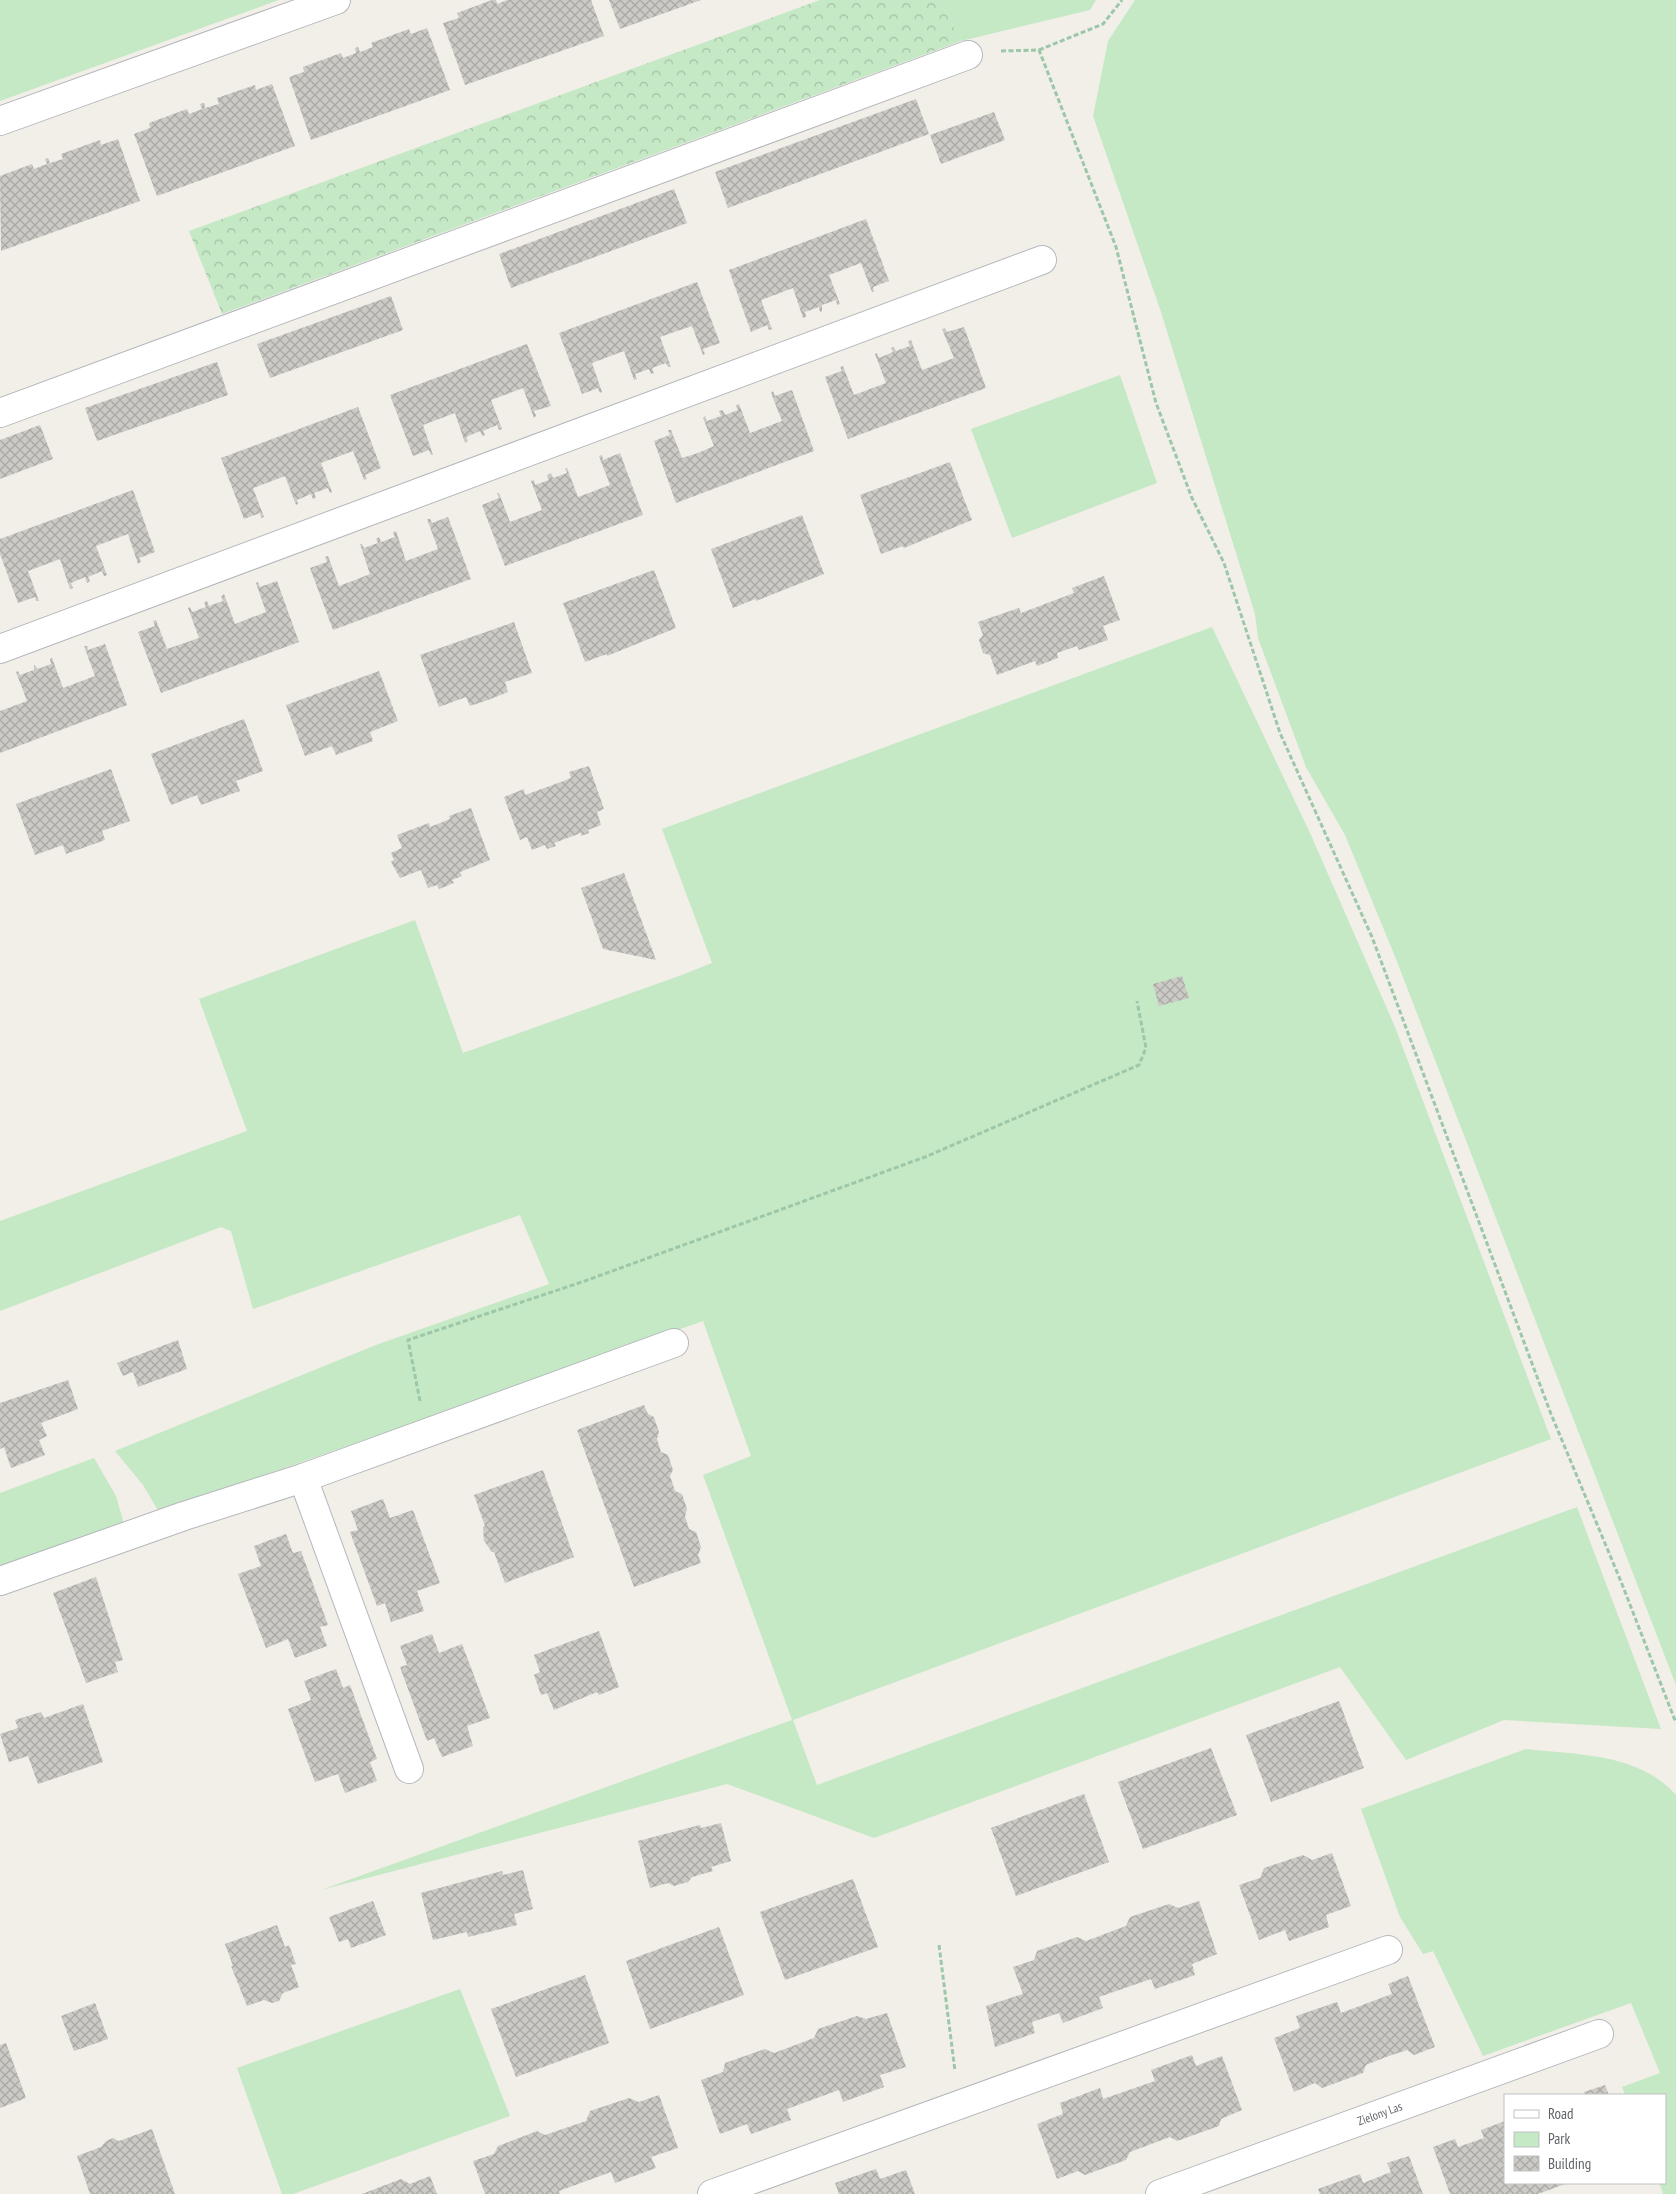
<svg xmlns="http://www.w3.org/2000/svg" width="1676" height="2194" font-family="'PT Sans Narrow',sans-serif">
<defs>
<pattern id="forest-crowns" width="20" height="18" patternUnits="userSpaceOnUse" patternTransform="scale(1.25)"><rect width="20" height="18" fill="#c5e8c5"/><path d="M2 6a3 3 0 1 1 6 0M12 15a3 3 0 1 1 6 0" fill="none" stroke="#a3c0a4"/></pattern>
<pattern id="building-cross-hatch" width="8" height="8" patternUnits="userSpaceOnUse" patternTransform="scale(1.25)"><rect width="8" height="8" fill="#cccac5"/><path d="M0 0l8 8M0 8l8-8" fill="none" stroke="#a9a8a4"/></pattern>
</defs>
<rect width="100%" height="100%" fill="#f1efe8"/>
<g fill="#c5e8c5">
<path d="M0,0h279l-279,101z"/>
<path d="M939,0h157l-6,10 -129,31z"/>
<path d="M1135,0h541v1685l-280,-726 -51,-124 -39,-68 -48,-129 -3,-24 -95,-305 -67,-193 15,-75z"/>
<path d="M1120,375l37,108 -145,55 -41,-109z"/>
<path d="M1212,627l98,206 85,194 156,412 -758,281 24,65 760,-278 84,222 -157,-9 -98,40 -66,-93 -466,171 -147,-54 -406,106 471,-170 -89,-245 48,-19 -48,-135 -544,191 -16,-27 -28,-34 261,-106 173,-61 -29,-69 -267,94 -22,-78 -10,-4 -221,84v-90l247,-90 -48,-132 216,-79 48,133 216,-77 33,-13 -50,-134z"/>
<path d="M94,1458l22,38 8,28 -124,43v-74z"/>
<path d="M1526,1749c52,6 113,4 150,46v399h-15l2,-1 -4,-10h6v-88h-40l-3,-8 38,-14 -29,-70 -148,53 -50,-105 -10,3 -23,-37 -39,-108z"/>
<path d="M460,1989l50,127 -217,78h-11l-45,-126z"/>
</g>
<path fill="url(#forest-crowns)" d="M820,0h119l22,41 -739,273 -33,-83z"/>
<g fill="url(#building-cross-hatch)">
<path d="M492,0h4l1,4 10,-4h84l13,36 -139,49 -22,-62 16,-5 -2,-5z"/>
<path d="M609,0h92l-81,29z"/>
<path d="M427,28l23,62 -139,50 -22,-63 15,-5 -1,-5 38,-14 2,5 13,-5 -1,-5 3,-1 2,5 13,-5 -2,-4 38,-14 2,5z"/>
<path d="M272,84l23,62 -138,50 -23,-62 16,-6 -1,-5 38,-14 2,5 13,-5 -2,-5 4,-1 1,5 14,-4 -2,-6 38,-13 1,5z"/>
<path d="M916,99l13,35 -201,74 -13,-36z"/>
<path d="M994,112l11,28 -64,24 -11,-29z"/>
<path d="M118,139l22,62 -139,50 -1,-75 32,-12 2,5 13,-5 -2,-5 3,-1 2,5 13,-4 -2,-5 39,-14 1,5z"/>
<path d="M674,189l13,34 -176,65 -12,-34z"/>
<path d="M866,219l23,62 -16,6 1,5h-2l-11,-29 -32,12 11,29 -3,1 -1,-5 -14,5v6l-2,1 -1,-5 -14,5 1,5 -3,1 -10,-30 -32,12 11,29 -3,1 -2,-5 -16,7 -22,-62z"/>
<path d="M697,282l23,61 -17,6 2,5 -2,1 -11,-29 -32,11 11,30h-3l-2,-4 -14,5 2,5 -3,1 -2,-5 -14,5 2,5 -3,1 -10,-29 -32,12 10,29 -2,1 -2,-5 -16,6 -23,-61z"/>
<path d="M391,296l12,34 -133,48 -13,-34z"/>
<path d="M964,327l22,61 -138,51 -23,-62 17,-6 -2,-4 3,-1 11,29 32,-12 -11,-29 2,-1 2,5 14,-6 -2,-4 3,-1 2,4 14,-5 -2,-4 3,-2 11,30 32,-12 -12,-29 3,-1 2,4z"/>
<path d="M527,344l24,62 -17,5 2,5 -2,2 -11,-30 -32,12 11,29 -3,1 -2,-5 -14,6 2,4 -3,1 -2,-5 -14,6 2,4 -3,2 -10,-30 -32,12 10,30h-2l-2,-5 -16,6 -23,-61z"/>
<path d="M217,362l11,33 -131,46 -12,-33z"/>
<path d="M792,390l22,61 -138,52 -22,-62 16,-6 -2,-5h3l11,28 16,-5 16,-7 -11,-28 2,-2 2,5 14,-5 -2,-5 4,-1 2,5 13,-5 -2,-5 3,-1 11,29 32,-12 -11,-28 2,-2 2,5z"/>
<path d="M358,407l23,61 -16,7 2,4 -3,1 -11,-29 -32,12 11,29 -2,1 -2,-5 -14,5 2,5 -3,1 -2,-5 -14,6 1,4 -2,1 -11,-29 -32,12 11,29 -3,1 -1,-5 -16,6 -23,-61z"/>
<path d="M40,425l13,34 -53,20v-39z"/>
<path d="M620,453l23,62 -138,51 -23,-61 17,-7 -2,-5h2l11,29 32,-12 -11,-29 3,-1 1,5 14,-5 -2,-5 4,-2 2,5 14,-5 -2,-5h2l11,29 32,-12 -11,-29 3,-1 1,5z"/>
<path d="M950,462l22,58 -68,28 -1,-2 -22,8 -21,-59z"/>
<path d="M133,490l22,62 -16,6 2,4 -3,2 -10,-30 -32,12 11,29 -3,1 -2,-5 -14,6 2,4 -3,2 -2,-6 -14,6 2,5 -3,1 -10,-30 -32,12 11,30h-3l-1,-4 -17,6 -18,-49v-15z"/>
<path d="M802,515l22,59 -68,27 -1,-2 -22,9 -22,-59z"/>
<path d="M448,517l23,62 -138,51 -23,-62 17,-6 -2,-5 3,-1 11,30 16,-6 15,-6 -10,-30h2l2,4 14,-5 -2,-4 3,-2 2,5 14,-5 -2,-5 3,-1 10,30 32,-12 -11,-30h3l2,4z"/>
<path d="M654,570l22,58 -69,28v-2l-22,8 -22,-59z"/>
<path d="M1104,576l16,44 -17,6 5,14 -29,10 -2,-4 -20,7 1,5 -21,8 -2,-5 -38,14 -7,-20 -7,-2 -4,-13 4,-5 -5,-13 41,-14 2,5 53,-20 -2,-5z"/>
<path d="M277,581l22,61 -138,51 -23,-61 17,-6 -2,-5 3,-1 11,29 32,-11 -11,-30 2,-1 2,5 14,-5 -2,-5 3,-1 2,5 14,-5 -2,-5 3,-2 11,30 31,-12 -10,-29 2,-1 2,5z"/>
<path d="M514,622l18,51 -27,9 3,10 -20,8 -18,6 -4,-9 -27,10 -19,-52z"/>
<path d="M105,644l22,61 -127,48v-42l27,-10 -11,-29 2,-1 2,4 14,-5v-5l4,4 13,-5 -1,-5 2,-1 11,30 32,-12 -11,-30h3l1,4z"/>
<path d="M379,671l19,50 -28,11 3,9 -37,14 -4,-9 -27,10 -19,-51z"/>
<path d="M244,719l19,52 -27,10 4,10 -39,14 -4,-10 -26,10 -20,-51z"/>
<path d="M589,766l15,43 -7,3 4,13 -13,5 1,3 -8,3v-3l-27,10 2,3 -9,3 -2,-4 -13,5 -5,-13 -7,3 -16,-43 20,-8 1,6 36,-13 10,-4 -2,-6z"/>
<path d="M111,769l19,52 -28,10 3,9 -39,14 -3,-9 -28,10 -19,-51z"/>
<path d="M471,808l19,52 -30,12 2,4 -10,4 2,3 -15,6 -2,-4 -9,3 -7,-18 -21,8 -9,-16 3,-2 -3,-7 11,-5 -5,-13 32,-12 1,4 20,-8 -1,-3z"/>
<path d="M624,873l32,87 -53,-11 -22,-61z"/>
<path d="M1182,976l7,22 -30,8 -6,-22z"/>
<path d="M178,1340l9,29 -49,18 -5,-15 -10,4 -6,-13z"/>
<path d="M68,1380l10,29 -37,14 6,13 -8,4 6,15 -34,13 -7,-21 -4,2v-46z"/>
<path d="M644,1405l4,9 6,3 5,15 -2,7 4,13 7,3 5,15 -3,6 5,15 7,3 5,15 -2,7 4,13 7,3 5,15 -3,8 3,8 -67,24 -57,-157z"/>
<path d="M543,1470l31,87 -69,26 -11,-31h-2l-8,-11 -1,-14 2,-1 -11,-31z"/>
<path d="M383,1499l7,19 23,-8 27,73 -23,8 7,20 -33,11 -6,-19 -8,3 -27,-74 8,-2 -7,-19z"/>
<path d="M286,1534l7,19 8,-2 27,74 -8,2 7,19 -32,12 -7,-19 -22,9 -28,-74 23,-8 -7,-20z"/>
<path d="M96,1577l27,83 -8,2 3,10 -32,11 -33,-90z"/>
<path d="M599,1631l20,56 -20,8 -2,-3 -43,18 -7,-17 -6,2 -7,-20 6,-3 -6,-17z"/>
<path d="M432,1634l7,19 23,-9 28,74 -23,8 6,20 -31,11 -8,-19 -7,3 -27,-74 7,-2 -7,-19z"/>
<path d="M336,1669l7,19 7,-3 27,74 -7,3 7,19 -32,12 -7,-19 -23,8 -27,-73 23,-9 -7,-19z"/>
<path d="M1339,1701l25,67 -93,34 -25,-67z"/>
<path d="M83,1704l20,58 -65,22 -10,-28 -19,6 -9,-28 18,-6 -3,-8 26,-8 3,6z"/>
<path d="M1211,1748l26,67 -94,34 -25,-67z"/>
<path d="M1084,1794l25,68 -93,34 -25,-68z"/>
<path d="M721,1823l10,38 -20,6 2,4 -21,6 -4,5 -14,4 -6,-3 -18,5 -12,-47 62,-16 1,3z"/>
<path d="M1332,1853l19,53 -25,9 3,12 -40,14 -4,-11 -26,10 -20,-55 21,-7 4,-10 39,-13 9,5z"/>
<path d="M523,1870l10,39 -19,5 3,11 -49,12 -1,-5 -34,8 -12,-47 81,-22 1,4z"/>
<path d="M853,1879l25,68 -93,33 -25,-68z"/>
<path d="M373,1901l13,34 -35,13 -3,-9 -9,3 -10,-25z"/>
<path d="M1199,1901l18,53 -25,10 3,11 -40,14 -4,-10 -52,18 4,11 -40,15 -4,-10 -27,9 3,11 -40,14 -9,-41 37,-12 -10,-27 21,-7 3,-9 40,-14 9,4 40,-15 4,-9 39,-13 9,4z"/>
<path d="M277,1925l8,22 4,-2 7,19 -5,1 8,22 -16,6 -4,8 -7,2 -8,-3 -17,6 -16,-40h2l-8,-22z"/>
<path d="M719,1927l25,68 -94,34 -24,-68z"/>
<path d="M585,1975l24,68 -93,34 -25,-68z"/>
<path d="M1408,1976l27,71 -21,8 -7,-5 -21,7 -20,8 -3,8 -41,15 -7,-5 -21,9 -20,-54 26,-10 -4,-12 41,-14 4,11 51,-19 -4,-10z"/>
<path d="M95,2003l13,36 -34,12 -13,-35z"/>
<path d="M887,2013l19,54 -26,8 4,12 -41,15 -4,-12 -52,19 4,11 -40,14 -4,-10 -27,10 -19,-54 22,-8 2,-9 40,-14 9,4 40,-15 4,-9 39,-13 9,3z"/>
<path d="M6,2043l20,55 -26,10v-63z"/>
<path d="M1192,2055l4,11 26,-10 20,54 -21,9 -2,7 -42,15 -7,-4 -40,15 -4,8 -41,15 -7,-4 -21,8 -20,-55 26,-10 -3,-11 40,-15 3,11 52,-18 -4,-11z"/>
<path d="M1605,2085l4,10h-24l-1,-3z"/>
<path d="M659,2095l19,53 -27,9 5,11 -41,15 -4,-11 -52,19 1,3h-75l-12,-33 21,-7 4,-8 39,-15 8,4 41,-14 4,-10 39,-13 10,4z"/>
<path d="M1505,2121v62h63l-30,11h-88l-17,-47 22,-8 3,8 26,-9 -3,-8z"/>
<path d="M152,2129l23,65h-85l-13,-38 24,-9 5,-6 7,-3 6,3z"/>
<path d="M1409,2156l14,38h-103l-2,-5 42,-15 3,9 28,-11 -4,-9z"/>
<path d="M876,2169l4,10 26,-9 9,24h-76l-4,-11z"/>
<path d="M430,2176l7,18h-75l39,-15 9,5z"/>
</g>
<g fill="none" stroke-linecap="round" stroke-linejoin="round">
<defs>
<g id="minor">
<path d="M0,121l336,-121"/>
<path d="M0,413l968,-358"/>
<path d="M0,649l1042,-389"/>
<path d="M303,1478l106,291"/>
<path d="M0,1581l184,-65 119,-38 371,-135"/>
<path d="M712,2194l676,-244"/>
<path id="s1" d="M1160,2194l439,-160"/>
</g>
</defs>
<use href="#minor" stroke="#b5b8bc" stroke-width="30"/>
<g stroke="#9cc7a9" stroke-width="3" stroke-dasharray="5 2.5" stroke-linecap="butt">
<path d="M1039,50l64,-26 19,-24"/>
<path d="M1001,51l38,-1 77,197 40,156 36,95 32,65 56,170 92,204 179,477 71,170 54,139"/>
<path d="M420,1401l-12,-61 174,-58 343,-125 214,-92 7,-17 -9,-47"/>
<path d="M939,1945l16,126"/>
</g>
<use href="#minor" stroke="#fff" stroke-width="28"/>
</g>
<g text-anchor="middle" stroke-width="4" stroke-linejoin="round" paint-order="stroke">
<g font-size="12" fill="#5f6368" stroke="#fff">
<text dy="4" stroke="none"><textPath href="#s1" startOffset="234">Zielony Las</textPath></text>
</g>
</g>
<rect x="1504" y="2094" width="162" height="90" fill="#ffffff" stroke="#bfc1c3"/>
<rect x="1514" y="2110" width="25" height="8" fill="#ffffff" stroke="#bfc1c3"/>
<text x="1548" y="2119" font-size="15" fill="#5f6368">Road</text>
<rect x="1514" y="2132" width="25" height="15" fill="#c5e8c5" stroke="#bfc1c3"/>
<text x="1548" y="2144" font-size="15" fill="#5f6368">Park</text>
<rect x="1514" y="2156" width="25" height="15" fill="url(#building-cross-hatch)" stroke="#bfc1c3"/>
<text x="1548" y="2169" font-size="15" fill="#5f6368">Building</text>
</svg>
